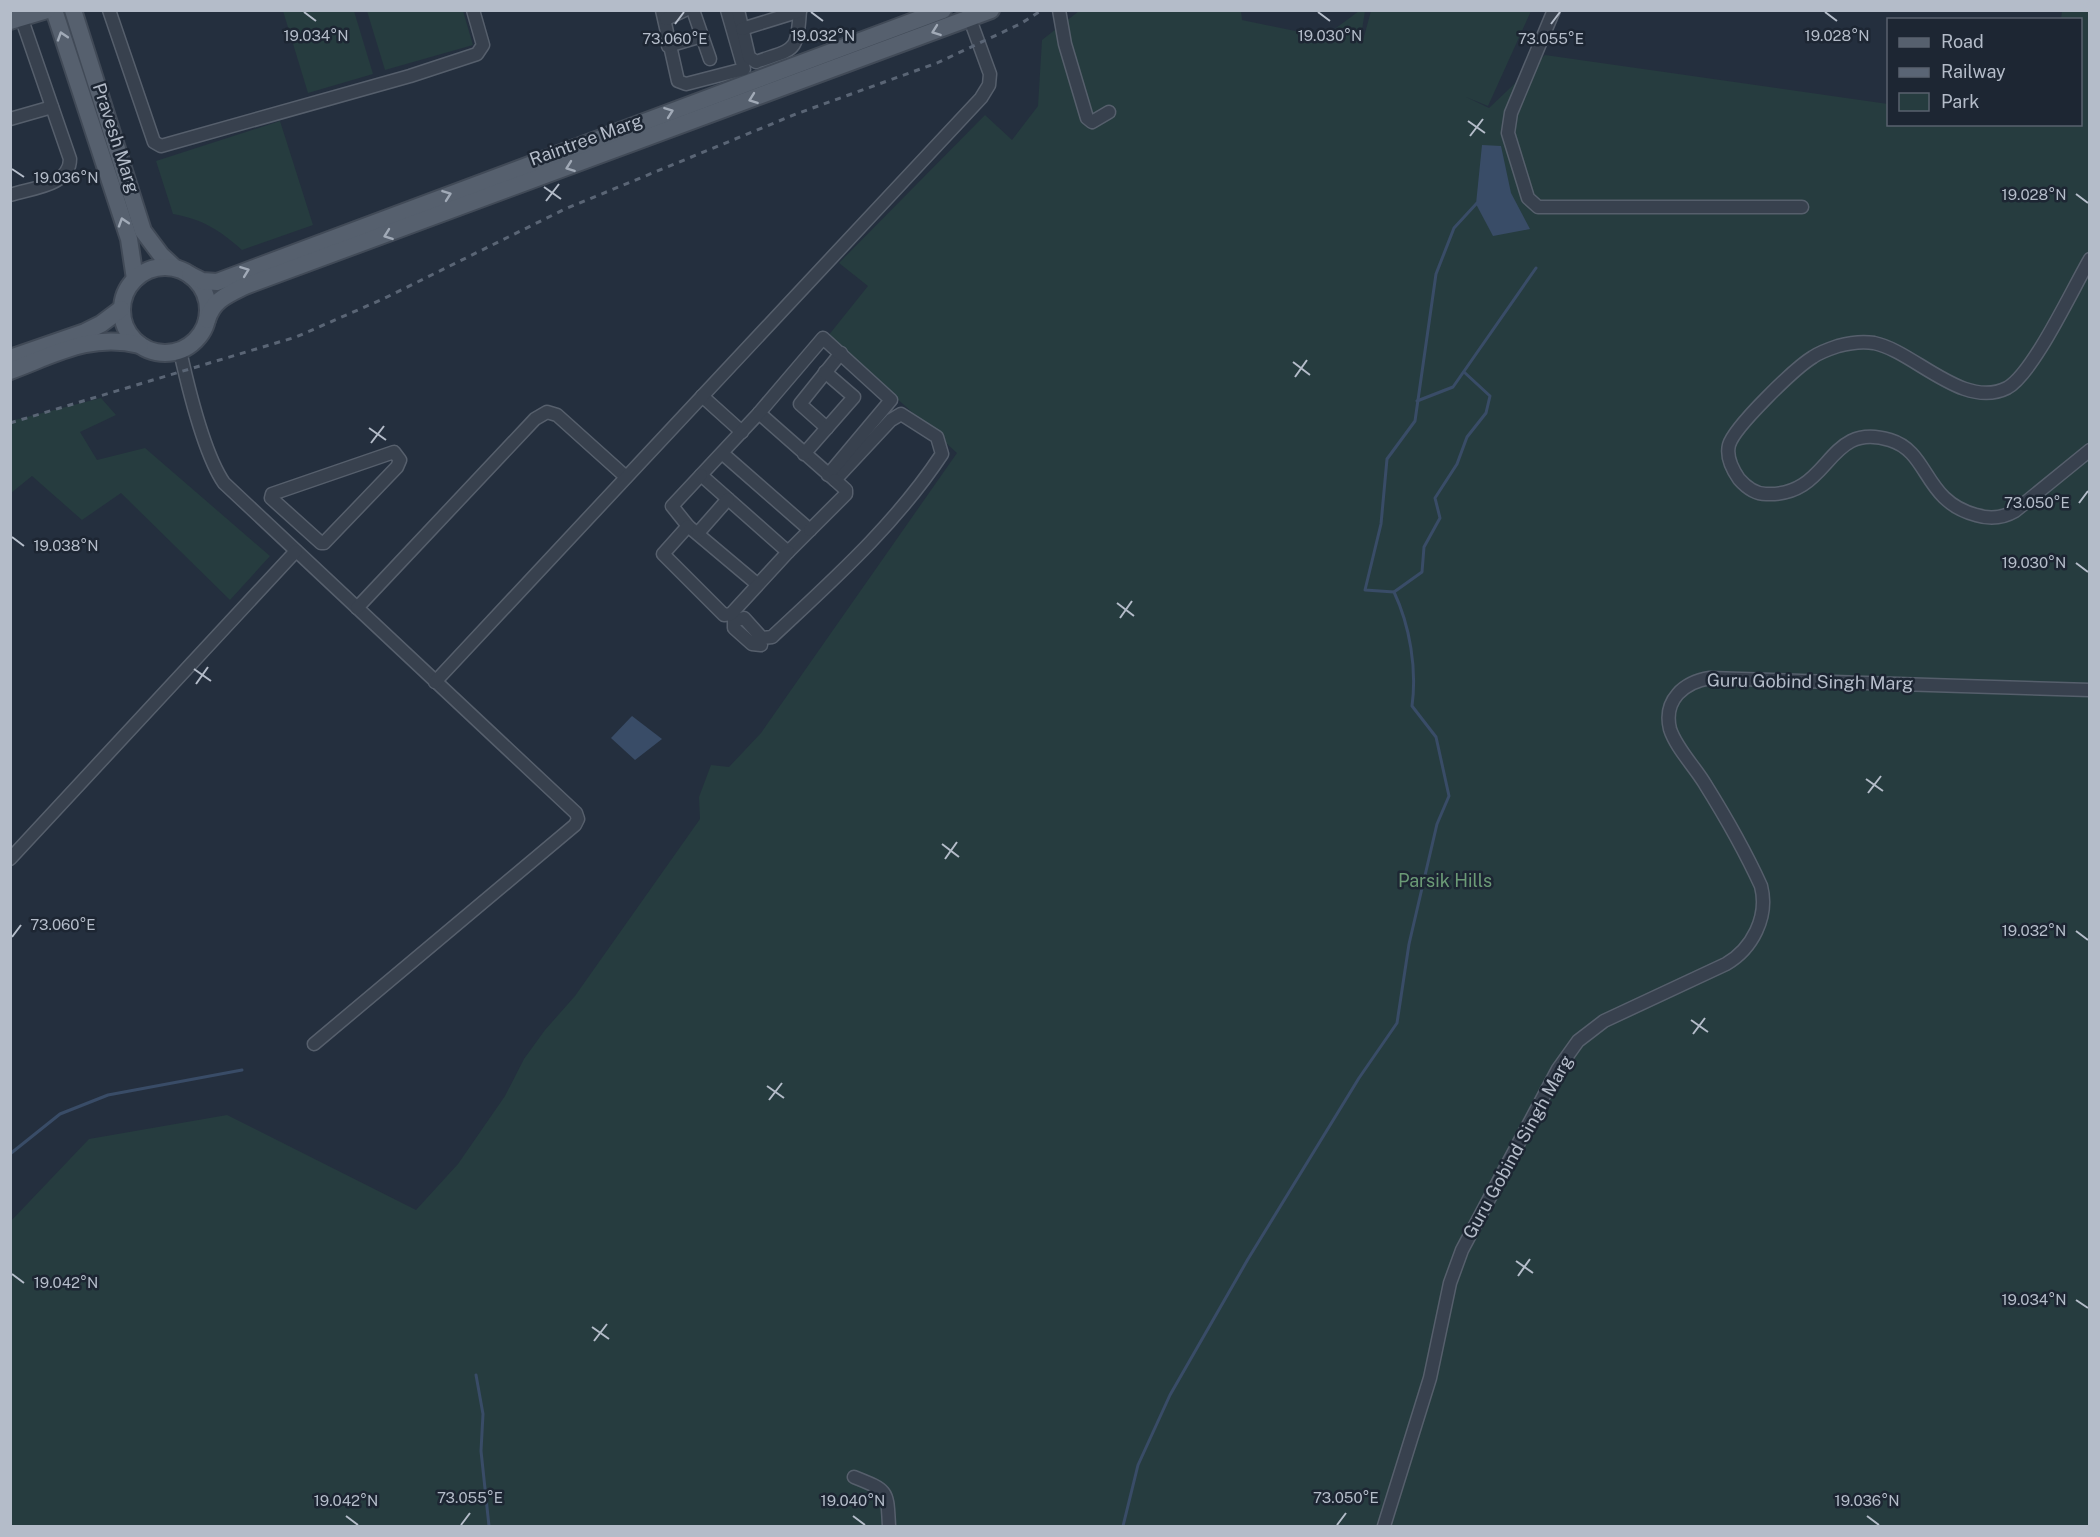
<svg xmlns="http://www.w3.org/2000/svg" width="2100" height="1537" font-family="'Public Sans',sans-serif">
<rect width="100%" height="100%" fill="#242f3e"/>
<g fill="#263c3f">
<path d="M283,11h71l19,63 -65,19z"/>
<path d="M367,11h96l10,34 -88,25z"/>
<path d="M1079,11h162l1,9 82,17 35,-26h6l-5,31 2,2 9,-33h160l-43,95 -22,-9 23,11 56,-53 343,49v20h192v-104l-19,-1 1,-8h27v1515h-2078l-1,-304 79,-83 138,-24 189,95 42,-46 47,-68 19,-37 21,-29 30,-34 125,-177 -1,-22 12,-32 18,2 32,-34 196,-280 -129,-117 40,-50 -29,-23 146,-148 27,25 26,-34 4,-66z"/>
<path d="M280,121l33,104 -71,25c-22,-20 -40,-31 -69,-36l-17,-53z"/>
<path d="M101,398l15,17 -36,17 17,28 48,-12 125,108 -40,44 -109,-107 -39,27 -50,-44 -21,17v-72z"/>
</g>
<g fill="#394c67">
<path d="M1482,145l19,1 10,47 19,36 -37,7 -17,-32z"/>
<path d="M632,716l30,23 -27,21 -24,-22z"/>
</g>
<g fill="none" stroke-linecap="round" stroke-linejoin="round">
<g stroke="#394c67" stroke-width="3">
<path d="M1417,401l36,-14 83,-119"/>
<path d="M1394,592l28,-20 2,-25 16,-29 -5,-20 22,-34 10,-27 19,-24 4,-17 -26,-24"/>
<path d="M10,1154l50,-40 48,-19 134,-25"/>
<path d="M476,1375l7,39 -2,37 8,75"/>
<path d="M1123,1526l15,-61 32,-70 78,-136 111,-181 38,-55 12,-79 28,-120 12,-28 -13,-59 -24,-31c5,-37 -2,-80 -18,-114l-29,-2 16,-66 6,-65 28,-38 21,-147 18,-46 23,-25"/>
</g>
<defs>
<g id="minor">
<path d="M109,10l45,132 7,4 249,-70 67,-22 6,-9 -10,-35"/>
<path d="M662,10l16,71 8,3 58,-15 -17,-59"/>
<path d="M693,10l17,49"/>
<path d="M738,10l11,47 7,5c39,-14 41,-8 44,-52"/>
<path d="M1059,10l6,34 22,74 5,4 17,-10"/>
<path d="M1554,10l-43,103 -3,20 20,65 10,9h264"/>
<path d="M666,19l19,-9"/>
<path d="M742,29l58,-18"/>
<path d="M668,46l34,-10"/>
<path d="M10,119l42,-12"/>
<path d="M10,195c21,-7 60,-9 60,-36l-51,-148"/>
<path d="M2090,259c-17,29 -57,115 -83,129 -44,22 -93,-37 -133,-45 -12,-2 -25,0 -36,3 -9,3 -18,6 -25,11 -18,11 -79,70 -84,88 -3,12 3,24 10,34 7,8 17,15 27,15 66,3 59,-74 124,-54 40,12 33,61 86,75 13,4 27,3 39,-4l75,-61"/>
<path d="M180,351c8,36 24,103 44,132l352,330 2,6 -3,6 -261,219"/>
<path d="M702,396l40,36"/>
<path d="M759,413l76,67 56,-60 10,-6 36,23 5,17c-47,71 -108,125 -170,183l-10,1 -18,-20 -10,3v7l18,16 9,1"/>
<path d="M827,428l-27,-24 41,-51"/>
<path d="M394,452l6,8 -3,7 -73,76h-3l-50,-45 1,-4z"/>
<path d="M722,453l88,77 -22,22 -87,-77 58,-62 64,-75 68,62 -63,75"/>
<path d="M804,454l50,-57 -29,-25"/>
<path d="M701,475l-29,31 16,20 69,58"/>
<path d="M688,526l-25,28 61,61 7,-1 57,-62"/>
<path d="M810,530l36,-36v-4l-11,-10"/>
<path d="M698,533l30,-34"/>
<path d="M357,608l178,-189 12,-7 10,3 69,62"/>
<path d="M435,682l546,-584 8,-13 1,-11 -23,-63"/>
<path d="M10,859l286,-308"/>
<path d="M854,1477c35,14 33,13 35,49"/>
<path d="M1384,1526l46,-148 20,-95 12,-33 96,-181 20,-28 26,-20 122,-57c26,-15 43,-47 35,-78 -16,-35 -36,-70 -56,-102 -10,-17 -29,-36 -35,-55 -7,-29 14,-47 40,-51l380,12"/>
</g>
<g id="major">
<path d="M54,10l75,229 6,40"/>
<path d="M73,10l70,221 18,24 14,13"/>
<path d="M10,21l37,-11"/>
<circle cx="165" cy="310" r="43"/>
<path d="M190,275l12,6 15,1 726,-272"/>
<path d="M207,320c6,-20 20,-25 38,-34l746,-276"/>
<path d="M10,358l75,-26 16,-8 20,-15"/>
<path d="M10,371c46,-17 80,-38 130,-26"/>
</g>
</defs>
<use href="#minor" stroke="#565f6c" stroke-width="15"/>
<use href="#major" stroke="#414a57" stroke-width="20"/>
<use href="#minor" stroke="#38414e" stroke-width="12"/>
<use href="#major" stroke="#56606e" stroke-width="16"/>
<path stroke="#5a6575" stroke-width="3" stroke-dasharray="6 6" stroke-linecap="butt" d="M10,423l286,-86 87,-38 182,-90 231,-95 141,-51 83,-39 22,-14"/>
</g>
<defs><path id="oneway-chevron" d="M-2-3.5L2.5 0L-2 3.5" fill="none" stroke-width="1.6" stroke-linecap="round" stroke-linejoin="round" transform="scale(1.5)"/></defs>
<g stroke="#a1aab7">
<use href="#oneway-chevron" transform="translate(936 31) rotate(160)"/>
<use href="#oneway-chevron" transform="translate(62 36) rotate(-108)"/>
<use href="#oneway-chevron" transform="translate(753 99) rotate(160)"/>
<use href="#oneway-chevron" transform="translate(669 112) rotate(-20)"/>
<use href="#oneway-chevron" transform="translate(570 167) rotate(160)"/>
<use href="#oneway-chevron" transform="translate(447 195) rotate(-20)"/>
<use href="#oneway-chevron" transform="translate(123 222) rotate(-108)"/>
<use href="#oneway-chevron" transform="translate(388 235) rotate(160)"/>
<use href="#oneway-chevron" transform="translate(245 271) rotate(-21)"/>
</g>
<path fill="none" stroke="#b4bcc9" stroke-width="2" d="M304,12l12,9M811,12l12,9M1318,12l12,9M1825,12l12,9M675,24l9,-12M1551,24l9,-12M1468,121l17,12M1470,136l13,-17M12,169l12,8M544,187l17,12M2076,194l12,9M546,201l13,-17M1293,362l17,13M1295,377l12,-17M369,428l17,12M371,443l13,-17M2079,503l9,-12M12,537l12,9M2076,563l12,9M1117,603l17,13M1120,618l12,-17M194,669l17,12M196,684l12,-17M1866,779l17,12M1868,793l13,-17M942,844l17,13M945,859l12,-17M2076,931l12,9M12,937l9,-12M1691,1020l17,12M1693,1034l12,-16M767,1086l17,12M769,1100l13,-17M1516,1261l17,12M12,1274l12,9M1518,1276l12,-17M2076,1300l12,8M592,1327l17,12M594,1341l13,-17M346,1516l12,9M853,1516l12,9M1867,1516l12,9M461,1525l9,-12M1337,1525l9,-12"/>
<g text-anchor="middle" stroke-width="5" stroke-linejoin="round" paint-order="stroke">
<g font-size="18" fill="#b4bcc9" stroke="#1d2633">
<text transform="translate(116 138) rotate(72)" y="6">Pravesh Marg</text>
<text transform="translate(586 140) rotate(-20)" y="6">Raintree Marg</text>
<text transform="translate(1810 682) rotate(1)" y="6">Guru Gobind Singh Marg</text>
<text transform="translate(1518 1147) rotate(-61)" y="6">Guru Gobind Singh Marg</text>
</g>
<g font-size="18" fill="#6b9a76" stroke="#1d2633">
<text x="1445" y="887">Parsik Hills</text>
</g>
</g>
<g font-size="15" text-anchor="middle" fill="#b4bcc9" stroke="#1d2633" stroke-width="5" stroke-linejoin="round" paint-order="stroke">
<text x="1837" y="41">19.028°N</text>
<text x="316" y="41">19.034°N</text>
<text x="1330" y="41">19.030°N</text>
<text x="823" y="41">19.032°N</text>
<text x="675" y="44">73.060°E</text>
<text x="1551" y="44">73.055°E</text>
<text x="66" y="183">19.036°N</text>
<text x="2034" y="200">19.028°N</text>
<text x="2037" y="508">73.050°E</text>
<text x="66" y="551">19.038°N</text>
<text x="2034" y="568">19.030°N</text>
<text x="63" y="930">73.060°E</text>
<text x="2034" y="936">19.032°N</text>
<text x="66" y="1288">19.042°N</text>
<text x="2034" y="1305">19.034°N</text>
<text x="470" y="1503">73.055°E</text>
<text x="1346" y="1503">73.050°E</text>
<text x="346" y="1506">19.042°N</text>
<text x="853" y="1506">19.040°N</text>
<text x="1867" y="1506">19.036°N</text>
</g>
<rect width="2100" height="1537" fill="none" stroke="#b4bcc9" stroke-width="24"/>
<rect x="1887" y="18" width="195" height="108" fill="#1d2633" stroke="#59626f" stroke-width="1.5"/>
<rect x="1899" y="38" width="30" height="9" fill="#56606e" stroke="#59626f" stroke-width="1.5"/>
<text x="1941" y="48" font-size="18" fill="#b4bcc9">Road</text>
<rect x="1899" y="68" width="30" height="9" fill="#5a6575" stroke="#59626f" stroke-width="1.5"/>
<text x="1941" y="78" font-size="18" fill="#b4bcc9">Railway</text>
<rect x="1899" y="93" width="30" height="18" fill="#263c3f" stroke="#59626f" stroke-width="1.5"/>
<text x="1941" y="108" font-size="18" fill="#b4bcc9">Park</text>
</svg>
